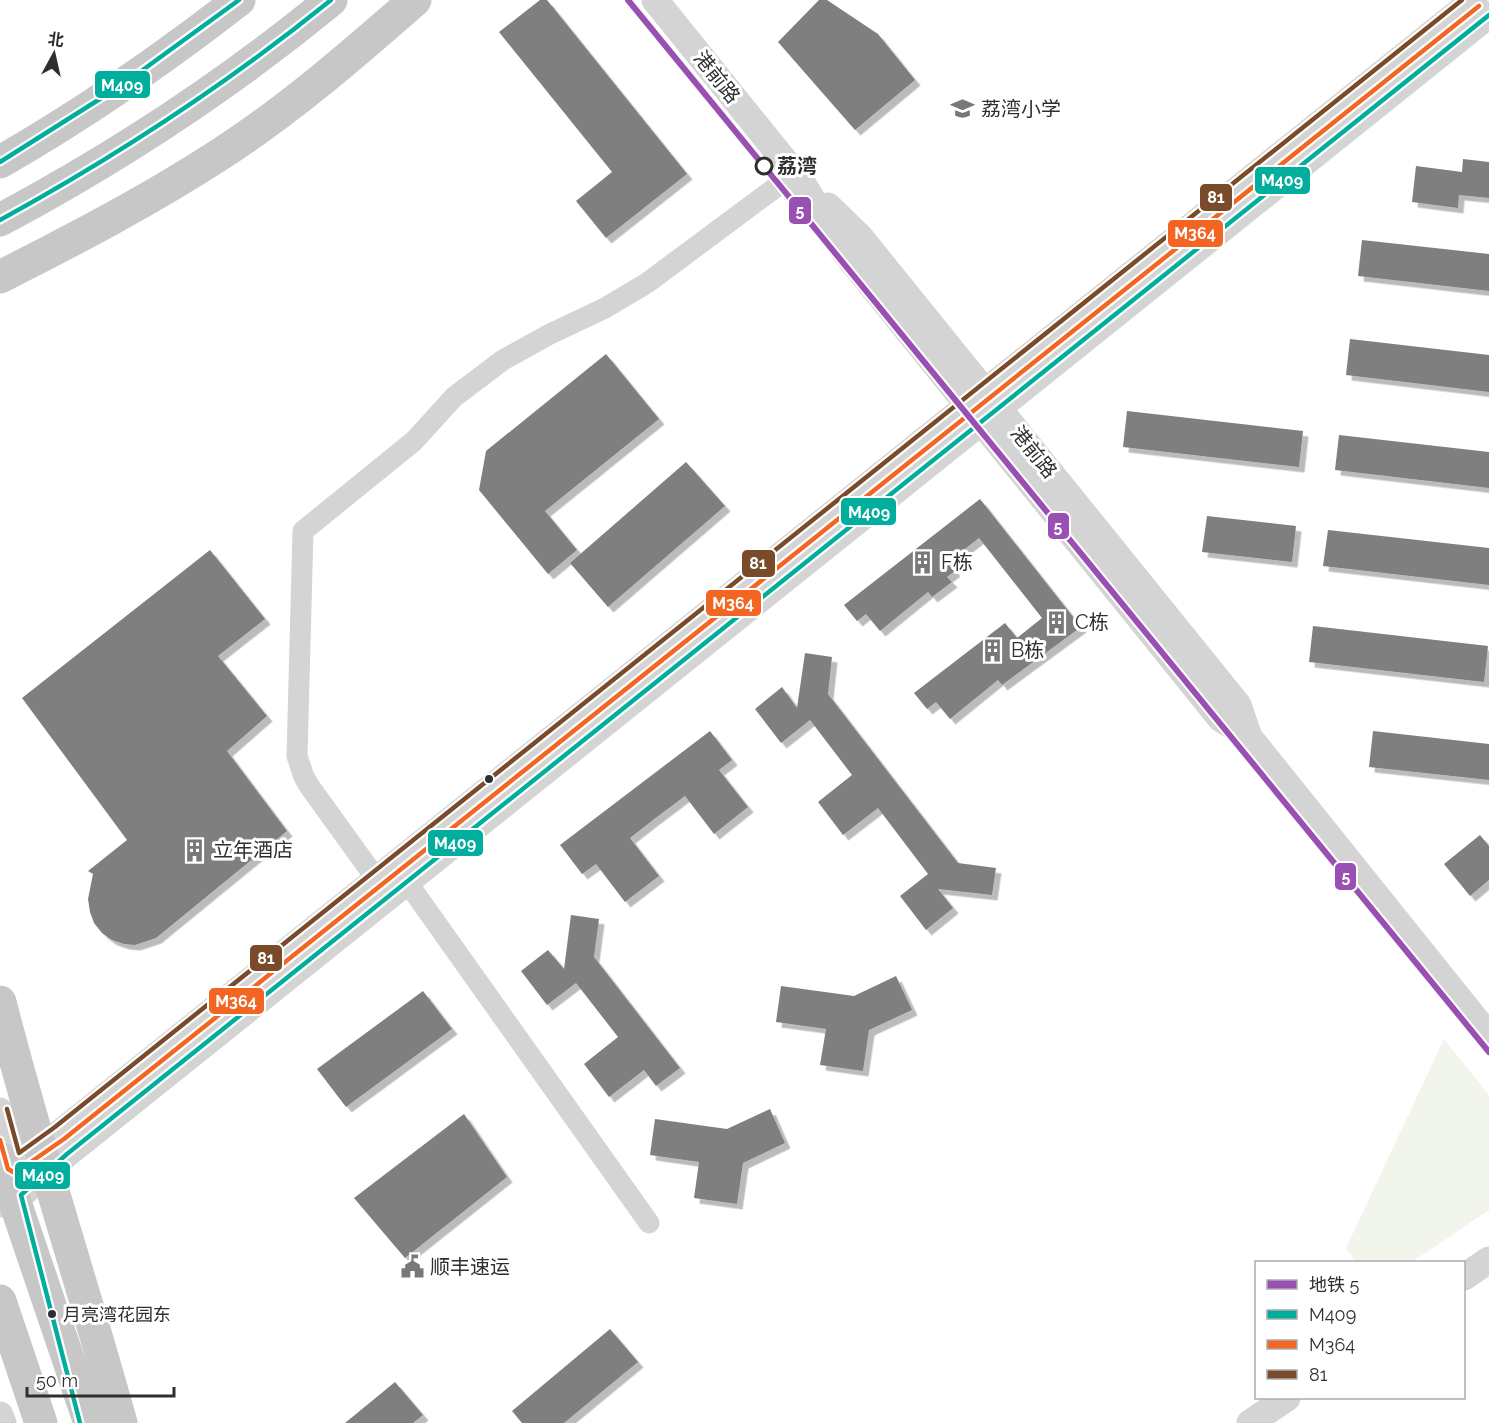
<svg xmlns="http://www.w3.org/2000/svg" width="1489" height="1423" font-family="Raleway,'Noto Sans SC',sans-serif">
<defs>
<filter id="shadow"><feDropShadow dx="5.5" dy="5.5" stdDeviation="0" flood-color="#0004"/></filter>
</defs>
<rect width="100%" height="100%" fill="#fff"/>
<path fill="#f1f5ec" d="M1444,1039l45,56v115l-77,52h-56l-10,-14z"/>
<g fill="#7f7f7f" filter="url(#shadow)">
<path d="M540,0h7l140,174 -81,64 -30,-37 36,-29 -113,-140z"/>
<path d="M819,0h8l51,34 37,46 -60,50 -77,-88z"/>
<path d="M1463,159l26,3v36l-30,-3 -1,13 -46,-6 4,-36 46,6z"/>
<path d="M1362,240l127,14v37l-131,-15z"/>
<path d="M1350,339l139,16v37l-143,-17z"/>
<path d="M606,354l53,65 -114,92 32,39 -29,24 -69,-84 7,-39z"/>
<path d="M1127,411l176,20 -4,36 -176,-20z"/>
<path d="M1339,435l150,17v36l-154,-18z"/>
<path d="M686,462l39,44 -117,101 -38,-44z"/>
<path d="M980,499l101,128 -79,58 -4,-5 -48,39 -14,-17 -9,7 -13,-16 91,-70 12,15 25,-20 -63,-80 -31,24 7,9 -8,6 5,5 -20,15 -4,-5 -48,39 -14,-17 -9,7 -13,-16z"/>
<path d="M1207,516l89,10 -4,36 -90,-10z"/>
<path d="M1328,530l161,18v37l-166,-19z"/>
<path d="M210,550l55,69 -47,37 49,60 -40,35 60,80 -131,107 -21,7 -11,-1 -12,-4 -10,-7 -8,-10 -4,-11 -2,-13 5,-25 -5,-3 39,-31 -105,-142z"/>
<path d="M1313,626l175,20 -4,36 -175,-20z"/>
<path d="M805,653l27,4 -4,37 130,169 38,5 -4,27 -54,-6 15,19 -27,22 -26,-34 28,-22 -50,-66 -35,27 -25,-33 34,-27 -42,-55 -29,23 -26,-34 27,-22 15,21z"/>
<path d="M710,731l22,29 -13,10 29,37 -34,27 -29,-38 -28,21 -27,21 29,38 -34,26 -29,-38 -14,10 -22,-29z"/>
<path d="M1373,731l116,13v36l-120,-13z"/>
<path d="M1480,835l9,11v34l-19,16 -26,-32z"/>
<path d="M571,915l28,4 -5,38 86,111 -24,18 -12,-16 -35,27 -25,-33 34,-27 -42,-54 -29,22 -26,-34 27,-21 16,19z"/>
<path d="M896,976l16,34 -43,20 -6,41 -43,-6 6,-36 -50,-7 5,-36 73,10z"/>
<path d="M423,991l29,38 -106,78 -29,-38z"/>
<path d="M770,1109l15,34 -42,20 -6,41 -43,-6 5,-36 -49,-7 5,-36 72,10z"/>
<path d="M464,1114l43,63 -102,81 -51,-60z"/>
<path d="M610,1329l28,33 -74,61h-42l-10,-12z"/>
<path d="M395,1382l28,33 -10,8h-68z"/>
</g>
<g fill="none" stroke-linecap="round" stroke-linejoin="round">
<g stroke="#d4d4d4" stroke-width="21">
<path d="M377,880l-67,-93 -6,-10 -7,-21 6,-225 111,-90 40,-44 49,-37 45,-25 57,-27 42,-25 148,-110"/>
<path d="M407,882l242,341"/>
</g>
<g stroke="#d4d4d4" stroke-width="27">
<path d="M655,0l146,181 42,69 378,469 28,18 240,299"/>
<path d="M828,206l32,31 378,468 11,32"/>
<path d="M0,1111l18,70"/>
<path d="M0,1175l60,-42 1414,-1133"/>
<path d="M0,1204l21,-9 46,-41 1422,-1139"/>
<path d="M1464,1277l25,-17"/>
<path d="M0,1415l3,8"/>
<path d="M1250,1423l37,-25"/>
</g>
<g stroke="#c7c7c7" stroke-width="33">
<path d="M0,162c84,-48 163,-103 239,-162"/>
<path d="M0,220c118,-63 228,-135 331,-220"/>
<path d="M0,277c75,-38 148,-76 219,-122 70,-45 133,-100 196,-155"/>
<path d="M0,1301l41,122"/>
</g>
<g stroke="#c7c7c7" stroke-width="33">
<path d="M0,1002c36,142 82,280 121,421"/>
<path d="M0,1158l90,265"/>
</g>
<defs>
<g id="bus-1">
<path d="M0,162l122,-77 117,-85"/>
<path d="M0,220c117,-64 227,-136 331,-220"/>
<path d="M80,1423l-59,-228 46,-41 1422,-1139"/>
</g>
<path id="bus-2" d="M0,1140l8,29 7,4 49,-34 1415,-1133"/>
<path id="bus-3" d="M7,1109l12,44 36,-26 1407,-1127"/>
</defs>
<use href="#bus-1" stroke="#fff" stroke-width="9"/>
<use href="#bus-2" stroke="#fff" stroke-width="9"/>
<use href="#bus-3" stroke="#fff" stroke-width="9"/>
<use href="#bus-1" stroke="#01ad9c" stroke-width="4.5"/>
<use href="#bus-2" stroke="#f26522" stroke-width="4.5"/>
<use href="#bus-3" stroke="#7a4b2a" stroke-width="4.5"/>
<defs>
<path id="metro-1" d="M628,0l861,1052"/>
</defs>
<use href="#metro-1" stroke="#fff" stroke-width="10"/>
<use href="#metro-1" stroke="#9950b2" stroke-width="6"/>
</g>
<defs>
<symbol id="school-bare" viewBox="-9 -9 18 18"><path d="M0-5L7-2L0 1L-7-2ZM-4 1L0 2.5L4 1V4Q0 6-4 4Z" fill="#787878" stroke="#fff" stroke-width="2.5" paint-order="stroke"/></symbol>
<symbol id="building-bare" viewBox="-9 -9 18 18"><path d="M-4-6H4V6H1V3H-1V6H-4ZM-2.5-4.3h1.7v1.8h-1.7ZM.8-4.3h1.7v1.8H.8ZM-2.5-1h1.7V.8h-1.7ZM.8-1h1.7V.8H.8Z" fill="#787878" stroke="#fff" stroke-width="2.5" paint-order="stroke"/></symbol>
<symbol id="civic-bare" viewBox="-9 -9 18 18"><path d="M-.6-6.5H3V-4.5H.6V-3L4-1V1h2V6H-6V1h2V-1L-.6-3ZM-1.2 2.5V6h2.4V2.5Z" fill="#787878" stroke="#fff" stroke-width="2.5" paint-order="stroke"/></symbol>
</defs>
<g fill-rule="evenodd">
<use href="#school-bare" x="946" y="92" width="33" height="33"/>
<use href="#building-bare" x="906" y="546" width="33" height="33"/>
<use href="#building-bare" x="1040" y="606" width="33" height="33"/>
<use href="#building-bare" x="976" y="634" width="33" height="33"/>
<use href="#building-bare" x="178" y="834" width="33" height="33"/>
<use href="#civic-bare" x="396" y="1250" width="33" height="33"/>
</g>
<circle fill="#fff" stroke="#2f2f2f" stroke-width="3" cx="764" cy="166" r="8"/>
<g fill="#2f2f2f" stroke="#fff" stroke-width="2">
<circle cx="489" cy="779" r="5"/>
<circle cx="52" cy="1314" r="5"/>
</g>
<g text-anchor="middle" stroke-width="6" stroke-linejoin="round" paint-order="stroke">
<g font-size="18" fill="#2f2f2f" stroke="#fff" text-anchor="start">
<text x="63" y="1321">月亮湾花园东</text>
</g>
<g font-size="20" fill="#2f2f2f" stroke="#fff">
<text transform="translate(717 77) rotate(51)" y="7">港前路</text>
<text transform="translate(1034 452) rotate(51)" y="7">港前路</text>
</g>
<g font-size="20" fill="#2f2f2f" stroke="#fff" text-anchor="start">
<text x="981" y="116">荔湾小学</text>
<text x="941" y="569">F栋</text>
<text x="1075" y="629">C栋</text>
<text x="1011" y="657">B栋</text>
<text x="213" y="857">立年酒店</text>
<text x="430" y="1274">顺丰速运</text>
</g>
<g font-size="20" font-weight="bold" fill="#2f2f2f" stroke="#fff" text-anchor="start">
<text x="777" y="173">荔湾</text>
</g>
</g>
<g stroke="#fff" stroke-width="2">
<rect x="94" y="70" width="57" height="29" rx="6" fill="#01ad9c"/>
<rect x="1254" y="166" width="57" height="29" rx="6" fill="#01ad9c"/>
<rect x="1199" y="183" width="34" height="29" rx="6" fill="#7a4b2a"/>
<rect x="788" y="196" width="24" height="29" rx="6" fill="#9950b2"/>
<rect x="1167" y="219" width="57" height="29" rx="6" fill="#f26522"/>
<rect x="840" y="497" width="57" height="29" rx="6" fill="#01ad9c"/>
<rect x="1047" y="512" width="23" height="28" rx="6" fill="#9950b2"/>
<rect x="741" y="549" width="35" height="29" rx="6" fill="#7a4b2a"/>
<rect x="705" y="589" width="57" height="28" rx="6" fill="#f26522"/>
<rect x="427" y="829" width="57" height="28" rx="6" fill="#01ad9c"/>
<rect x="1334" y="862" width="23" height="29" rx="6" fill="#9950b2"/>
<rect x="249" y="944" width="34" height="28" rx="6" fill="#7a4b2a"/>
<rect x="208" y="987" width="57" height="28" rx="6" fill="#f26522"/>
<rect x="14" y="1161" width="57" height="29" rx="6" fill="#01ad9c"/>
</g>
<g font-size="16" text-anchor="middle" font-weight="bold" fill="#fff">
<text x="122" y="91">M409</text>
<text x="1282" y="186">M409</text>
<text x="1216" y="203">81</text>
<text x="800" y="216">5</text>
<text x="1195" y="239">M364</text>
<text x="869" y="518">M409</text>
<text x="1058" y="532">5</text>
<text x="758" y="569">81</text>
<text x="733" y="609">M364</text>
<text x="455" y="849">M409</text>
<text x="1346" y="882">5</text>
<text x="266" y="964">81</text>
<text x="236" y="1007">M364</text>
<text x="43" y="1181">M409</text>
</g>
<rect x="1255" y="1261" width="210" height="138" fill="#ffffff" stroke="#acacac" stroke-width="1.5"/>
<rect x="1267" y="1280" width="30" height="9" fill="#9950b2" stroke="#acacac" stroke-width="1.5"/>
<text x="1309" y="1291" font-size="18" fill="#2f2f2f">地铁 5</text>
<rect x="1267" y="1310" width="30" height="9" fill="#01ad9c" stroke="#acacac" stroke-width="1.5"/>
<text x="1309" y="1321" font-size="18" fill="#2f2f2f">M409</text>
<rect x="1267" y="1340" width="30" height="9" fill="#f26522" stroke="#acacac" stroke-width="1.5"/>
<text x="1309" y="1351" font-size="18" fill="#2f2f2f">M364</text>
<rect x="1267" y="1370" width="30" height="9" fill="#7a4b2a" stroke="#acacac" stroke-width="1.5"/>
<text x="1309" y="1381" font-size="18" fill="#2f2f2f">81</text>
<g transform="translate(54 54) rotate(8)" stroke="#ffffff" stroke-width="4.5" paint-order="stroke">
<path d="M0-4.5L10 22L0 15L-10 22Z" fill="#2f2f2f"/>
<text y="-9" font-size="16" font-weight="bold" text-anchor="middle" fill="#2f2f2f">北</text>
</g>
<path d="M27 1387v9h147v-9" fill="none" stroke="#2f2f2f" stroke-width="3"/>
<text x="36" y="1387" font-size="18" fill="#2f2f2f" stroke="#ffffff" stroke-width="4.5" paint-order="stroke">50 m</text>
</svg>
